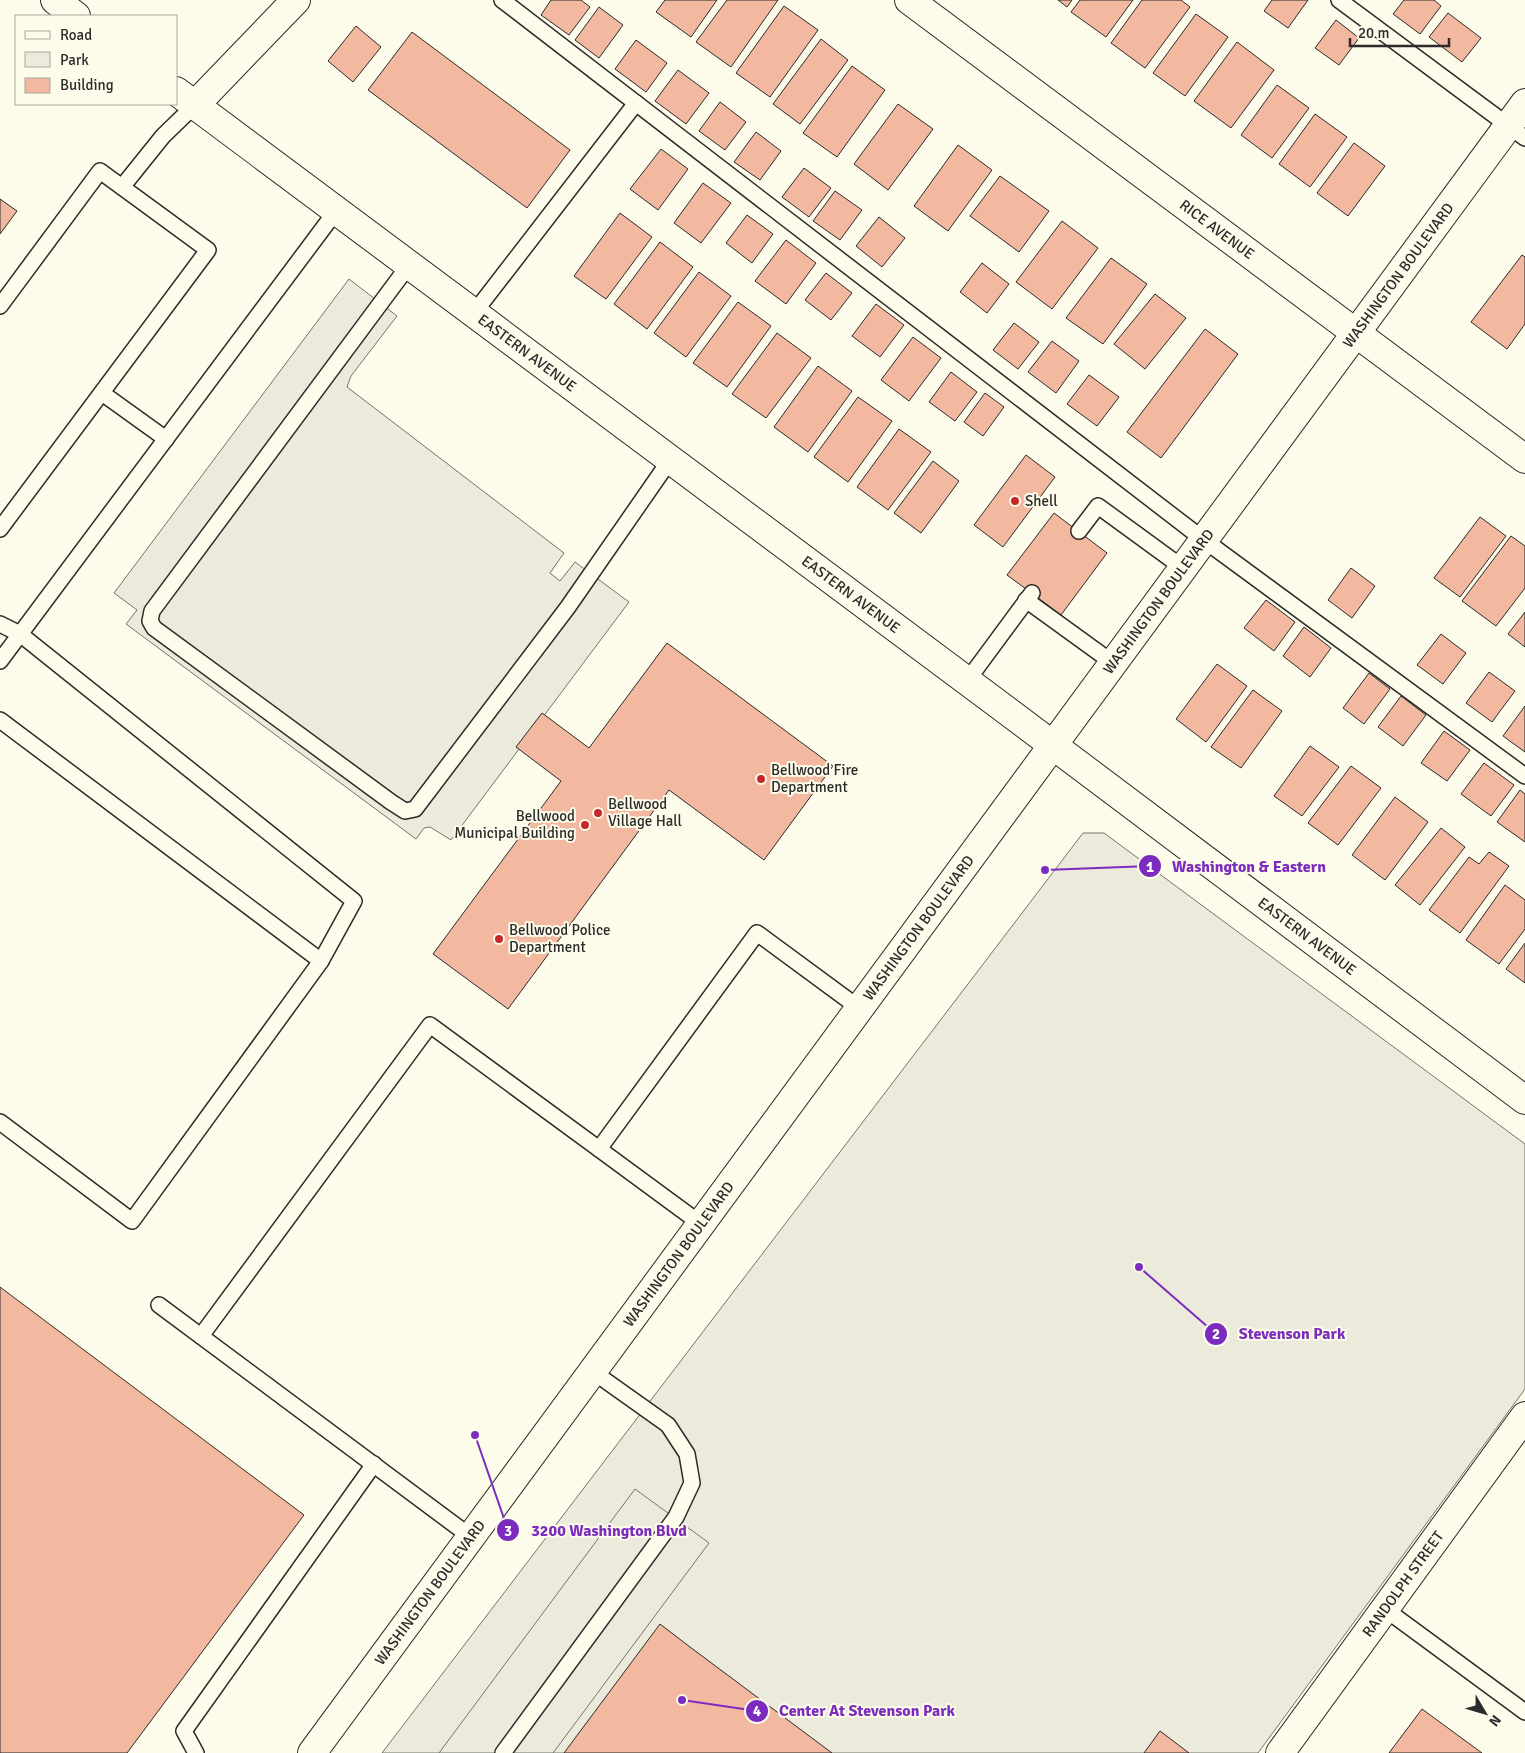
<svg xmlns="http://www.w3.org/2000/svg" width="1525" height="1753" font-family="Signika,sans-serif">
<rect width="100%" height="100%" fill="#fdfbea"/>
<path fill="#ecebdb" stroke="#74746e" d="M1083,833h21l421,311v245l-267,364h-876z"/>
<g fill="#eceadb" stroke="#74746e">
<path d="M349,279l48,37 -46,60 -4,11 217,166 -14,20 10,8 15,-19 54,40 -178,238 -21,-13 -6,1 -8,11 -290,-215 11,-14 -23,-17z"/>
<path d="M635,1489l74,54 -156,210h-114z"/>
</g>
<g fill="#f2b8a0" stroke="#2b2b2b">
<path d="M551,0h30l9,7 -21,28 -28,-20z"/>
<path d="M665,0h52l-26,37 -35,-25z"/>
<path d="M727,0h51l-47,67 -35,-25z"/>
<path d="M1058,0h14l-5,7z"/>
<path d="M1080,0h53l-27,37 -35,-25z"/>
<path d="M1142,0h39l9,7 -45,61 -34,-25z"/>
<path d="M1272,0h36l-20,28 -24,-17z"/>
<path d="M1404,0h30l7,6 -21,28 -27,-20z"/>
<path d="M784,6l34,24 -48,67 -34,-24z"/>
<path d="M599,7l24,18 -24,33 -24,-18z"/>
<path d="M1448,13l33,25 -19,24 -33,-25z"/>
<path d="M1196,14l32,23 -43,59 -32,-23z"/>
<path d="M1336,20l23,18 -20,27 -24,-17z"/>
<path d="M356,26l25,21 -28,35 -25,-21z"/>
<path d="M412,32l158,118 -43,58 -159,-118z"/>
<path d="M821,39l27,21 -48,64 -27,-20z"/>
<path d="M636,40l31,23 -21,29 -31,-23z"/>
<path d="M1237,42l37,28 -43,58 -37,-27z"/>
<path d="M852,66l33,24 -48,67 -34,-24z"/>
<path d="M678,70l31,23 -23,31 -31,-23z"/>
<path d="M1277,85l32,23 -37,50 -31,-23z"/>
<path d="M720,102l26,20 -21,28 -26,-19z"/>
<path d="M898,104l35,25 -45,61 -34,-26z"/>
<path d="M1315,114l32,23 -37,50 -31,-23z"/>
<path d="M756,132l25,19 -21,29 -26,-18z"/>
<path d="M1354,143l31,23 -37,50 -31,-23z"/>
<path d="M958,145l34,25 -44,61 -34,-25z"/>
<path d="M661,149l27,20 -30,41 -28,-21z"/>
<path d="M804,168l27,20 -22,29 -27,-20z"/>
<path d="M1000,176l49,35 -30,41 -49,-36z"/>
<path d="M703,183l28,20 -30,40 -27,-20z"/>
<path d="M835,191l27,19 -22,30 -27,-19z"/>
<path d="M0,199l17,12 -17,23z"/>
<path d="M620,213l32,24 -46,62 -32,-23z"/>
<path d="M747,215l26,19 -21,29 -26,-20z"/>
<path d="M879,217l26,21 -23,29 -26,-21z"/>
<path d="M1062,221l36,27 -46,61 -36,-27z"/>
<path d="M786,240l30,23 -30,41 -31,-23z"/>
<path d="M660,242l33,25 -46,62 -33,-25z"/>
<path d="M1522,255l3,2v67l-18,25 -36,-27z"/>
<path d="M1111,258l36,26 -44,60 -37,-26z"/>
<path d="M982,263l27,21 -22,29 -27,-21z"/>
<path d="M699,272l32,24 -45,61 -32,-24z"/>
<path d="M826,273l26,20 -21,27 -26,-20z"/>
<path d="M1155,294l31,24 -41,51 -31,-25z"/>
<path d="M738,302l33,24 -44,61 -34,-24z"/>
<path d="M876,304l28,21 -24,32 -28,-21z"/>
<path d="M1014,323l25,19 -21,27 -25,-19z"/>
<path d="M1205,329l33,25 -77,104 -34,-26z"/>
<path d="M777,333l34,25 -45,60 -34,-24z"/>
<path d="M913,337l28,21 -32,43 -28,-21z"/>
<path d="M1052,341l27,20 -23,32 -28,-21z"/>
<path d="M818,366l34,25 -44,61 -34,-25z"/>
<path d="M951,372l26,20 -22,29 -26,-19z"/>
<path d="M1089,375l30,22 -22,29 -30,-22z"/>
<path d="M985,393l19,14 -21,29 -19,-14z"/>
<path d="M858,397l34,24 -44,61 -34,-25z"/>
<path d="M899,429l32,23 -43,58 -31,-23z"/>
<path d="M1026,455l29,22 -52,70 -29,-22z"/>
<path d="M933,461l26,20 -38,52 -27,-20z"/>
<path d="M1054,513l53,40 -46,62 -54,-40z"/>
<path d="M1480,517l26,19 -46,61 -26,-19z"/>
<path d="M1511,536l14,10v42l-29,38 -34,-25z"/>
<path d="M1351,568l24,18 -23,32 -24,-18z"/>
<path d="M1266,600l29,22 -21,29 -30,-23z"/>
<path d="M1525,612v35l-17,-13z"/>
<path d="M1304,627l27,21 -21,29 -27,-21z"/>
<path d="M1441,634l25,19 -23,31 -26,-19z"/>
<path d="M667,643l166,123 -69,94 -95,-70 -161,219 -75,-55 128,-173 -45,-34 26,-34 47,35z"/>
<path d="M1217,664l30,22 -41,56 -30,-23z"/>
<path d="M1489,672l26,19 -23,31 -26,-19z"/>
<path d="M1369,673l21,16 -26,35 -21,-16z"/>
<path d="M1253,690l29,21 -41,57 -30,-21z"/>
<path d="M1401,696l25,19 -23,31 -25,-19z"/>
<path d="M1525,706v46l-22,-16z"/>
<path d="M1444,731l26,19 -23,31 -26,-18z"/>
<path d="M1310,746l29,21 -37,49 -28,-20z"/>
<path d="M1484,763l30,22 -23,31 -30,-22z"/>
<path d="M1351,766l30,22 -43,57 -30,-22z"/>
<path d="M1520,790l5,4v48l-28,-20z"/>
<path d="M1395,797l33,25 -43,58 -33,-25z"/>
<path d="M1441,828l24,19 -45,58 -25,-20z"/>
<path d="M1489,852l20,14 -49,67 -31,-23 40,-53 10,7z"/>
<path d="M1505,885l20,15v29l-26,35 -33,-24z"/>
<path d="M1525,943v40l-19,-14z"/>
<path d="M0,1287l304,228 -177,238h-127z"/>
<path d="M660,1624l30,23 142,106h-268z"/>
<path d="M1422,1709l60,44h-93z"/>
<path d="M1160,1731l29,22h-45z"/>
</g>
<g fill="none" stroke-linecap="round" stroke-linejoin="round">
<defs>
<g id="service">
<path d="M502,0l702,540 321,236"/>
<path d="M1339,0l186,138"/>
<path d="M122,187l41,-51 32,-31"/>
<path d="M409,265l-257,346 -2,10 4,7 237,174 14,9 10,-2 153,-202 102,-147"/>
<path d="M0,306l100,-135 108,79 -208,279"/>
<path d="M474,313l162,-210"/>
<path d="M102,393l64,46"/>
<path d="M1079,531l19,-25 85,62"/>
<path d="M1026,600l87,63"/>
<path d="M0,624l20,10 334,267 -33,60"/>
<path d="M0,661l336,-450"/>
<path d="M967,681l65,-88"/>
<path d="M0,720l321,241 -189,260 -132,-99"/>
<path d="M701,1224l-102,-75 158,-216 102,75"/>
<path d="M159,1305l312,232"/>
<path d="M201,1336l229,-311 169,124"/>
<path d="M1385,1609l140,103"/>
<path d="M196,1753l-12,-22 190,-267"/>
<path d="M503,1753l173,-236 16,-34 -5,-29 -19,-29 -76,-54"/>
</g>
<g id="minor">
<path d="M55,0l21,16"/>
<path id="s1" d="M909,0l616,459"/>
<path id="s2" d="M176,91l826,616 523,393"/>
<path d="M195,105l101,-105"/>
<path id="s3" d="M1280,1753l245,-337"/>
</g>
<g id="tertiary">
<path id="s4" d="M312,1753l1213,-1650"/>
</g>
</defs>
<use href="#service" stroke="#2b2b2b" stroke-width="18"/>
<use href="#minor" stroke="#2b2b2b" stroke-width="30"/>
<use href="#tertiary" stroke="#2b2b2b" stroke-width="30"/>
<use href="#service" stroke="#fdfbea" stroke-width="15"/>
<use href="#minor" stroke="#fdfbea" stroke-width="28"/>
<use href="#tertiary" stroke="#fdfbea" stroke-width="28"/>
</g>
<g fill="#c62828" stroke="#fdfbea" stroke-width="2">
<circle cx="1015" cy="501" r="5"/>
<circle cx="761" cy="779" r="5"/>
<circle cx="598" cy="813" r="5"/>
<circle cx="585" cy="825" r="5"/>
<circle cx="499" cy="939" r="5"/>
</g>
<g text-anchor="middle" stroke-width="4" stroke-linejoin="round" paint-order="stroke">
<g font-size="15" fill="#2b2b2b" stroke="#fdfbea">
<text dy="5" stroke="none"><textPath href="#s1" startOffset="384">RICE AVENUE</textPath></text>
<text dy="5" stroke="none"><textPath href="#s4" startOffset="1834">WASHINGTON BOULEVARD</textPath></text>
<text dy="5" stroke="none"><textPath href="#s2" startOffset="438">EASTERN AVENUE</textPath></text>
<text dy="5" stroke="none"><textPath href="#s2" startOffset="842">EASTERN AVENUE</textPath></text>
<text dy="5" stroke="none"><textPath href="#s4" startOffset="1429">WASHINGTON BOULEVARD</textPath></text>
<text dy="5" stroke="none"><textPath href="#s4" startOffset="1024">WASHINGTON BOULEVARD</textPath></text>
<text dy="5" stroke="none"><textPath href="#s2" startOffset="1412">EASTERN AVENUE</textPath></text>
<text dy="5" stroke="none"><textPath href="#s4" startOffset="619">WASHINGTON BOULEVARD</textPath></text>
<text dy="5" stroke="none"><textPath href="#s3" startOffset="209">RANDOLPH STREET</textPath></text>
<text dy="5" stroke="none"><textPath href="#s4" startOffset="199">WASHINGTON BOULEVARD</textPath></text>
</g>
<g font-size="15" fill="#2b2b2b" stroke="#fdfbea" text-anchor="start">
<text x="1025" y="506">Shell</text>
<text x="771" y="775">Bellwood Fire<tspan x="771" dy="17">Department</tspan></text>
<text x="608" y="809">Bellwood<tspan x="608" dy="17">Village Hall</tspan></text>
<text x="575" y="821" text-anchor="end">Bellwood<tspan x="575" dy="17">Municipal Building</tspan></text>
<text x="509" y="935">Bellwood Police<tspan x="509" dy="17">Department</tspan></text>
</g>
</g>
<path fill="none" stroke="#7b2cbf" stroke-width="2" d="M1045 870L1150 866M1139 1267L1216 1334M475 1435L508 1530M682 1700L757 1711"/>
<g fill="#7b2cbf" stroke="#fdfbea" stroke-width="2">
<circle cx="1045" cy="870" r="5"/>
<circle cx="1139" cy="1267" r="5"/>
<circle cx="475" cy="1435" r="5"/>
<circle cx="682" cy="1700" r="5"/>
<circle cx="1150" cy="866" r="12"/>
<circle cx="1216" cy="1334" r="12"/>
<circle cx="508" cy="1530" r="12"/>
<circle cx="757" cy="1711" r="12"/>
</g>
<g font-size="15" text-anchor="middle" font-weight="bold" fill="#fff">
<text x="1150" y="872">1</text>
<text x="1216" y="1339">2</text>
<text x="508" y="1536">3</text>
<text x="757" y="1716">4</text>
</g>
<g font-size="16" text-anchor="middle" font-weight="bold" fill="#7b2cbf" stroke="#fdfbea" stroke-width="4" stroke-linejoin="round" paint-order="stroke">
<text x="1249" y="872">Washington &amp; Eastern</text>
<text x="1292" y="1339">Stevenson Park</text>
<text x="609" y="1536">3200 Washington Blvd</text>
<text x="867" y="1716">Center At Stevenson Park</text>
</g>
<rect x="15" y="15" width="162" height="90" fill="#fdfbea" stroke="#a9a89e"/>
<rect x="25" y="31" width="25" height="8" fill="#fdfbea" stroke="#a9a89e"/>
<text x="60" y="40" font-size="15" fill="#2b2b2b">Road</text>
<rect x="25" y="52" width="25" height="15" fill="#ecebdb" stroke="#a9a89e"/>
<text x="60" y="65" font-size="15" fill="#2b2b2b">Park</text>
<rect x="25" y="78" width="25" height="15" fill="#f2b8a0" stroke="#a9a89e"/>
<text x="60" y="90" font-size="15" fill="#2b2b2b">Building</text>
<g transform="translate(1485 1713) rotate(128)" stroke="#fdfbea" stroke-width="4" paint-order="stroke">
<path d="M0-4L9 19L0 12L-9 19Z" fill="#2b2b2b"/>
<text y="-8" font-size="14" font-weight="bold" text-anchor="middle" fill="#2b2b2b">N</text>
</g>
<path d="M1350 38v8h99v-8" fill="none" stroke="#2b2b2b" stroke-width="2.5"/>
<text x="1358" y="38" font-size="15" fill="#2b2b2b" stroke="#fdfbea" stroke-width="4" paint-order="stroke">20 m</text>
</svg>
